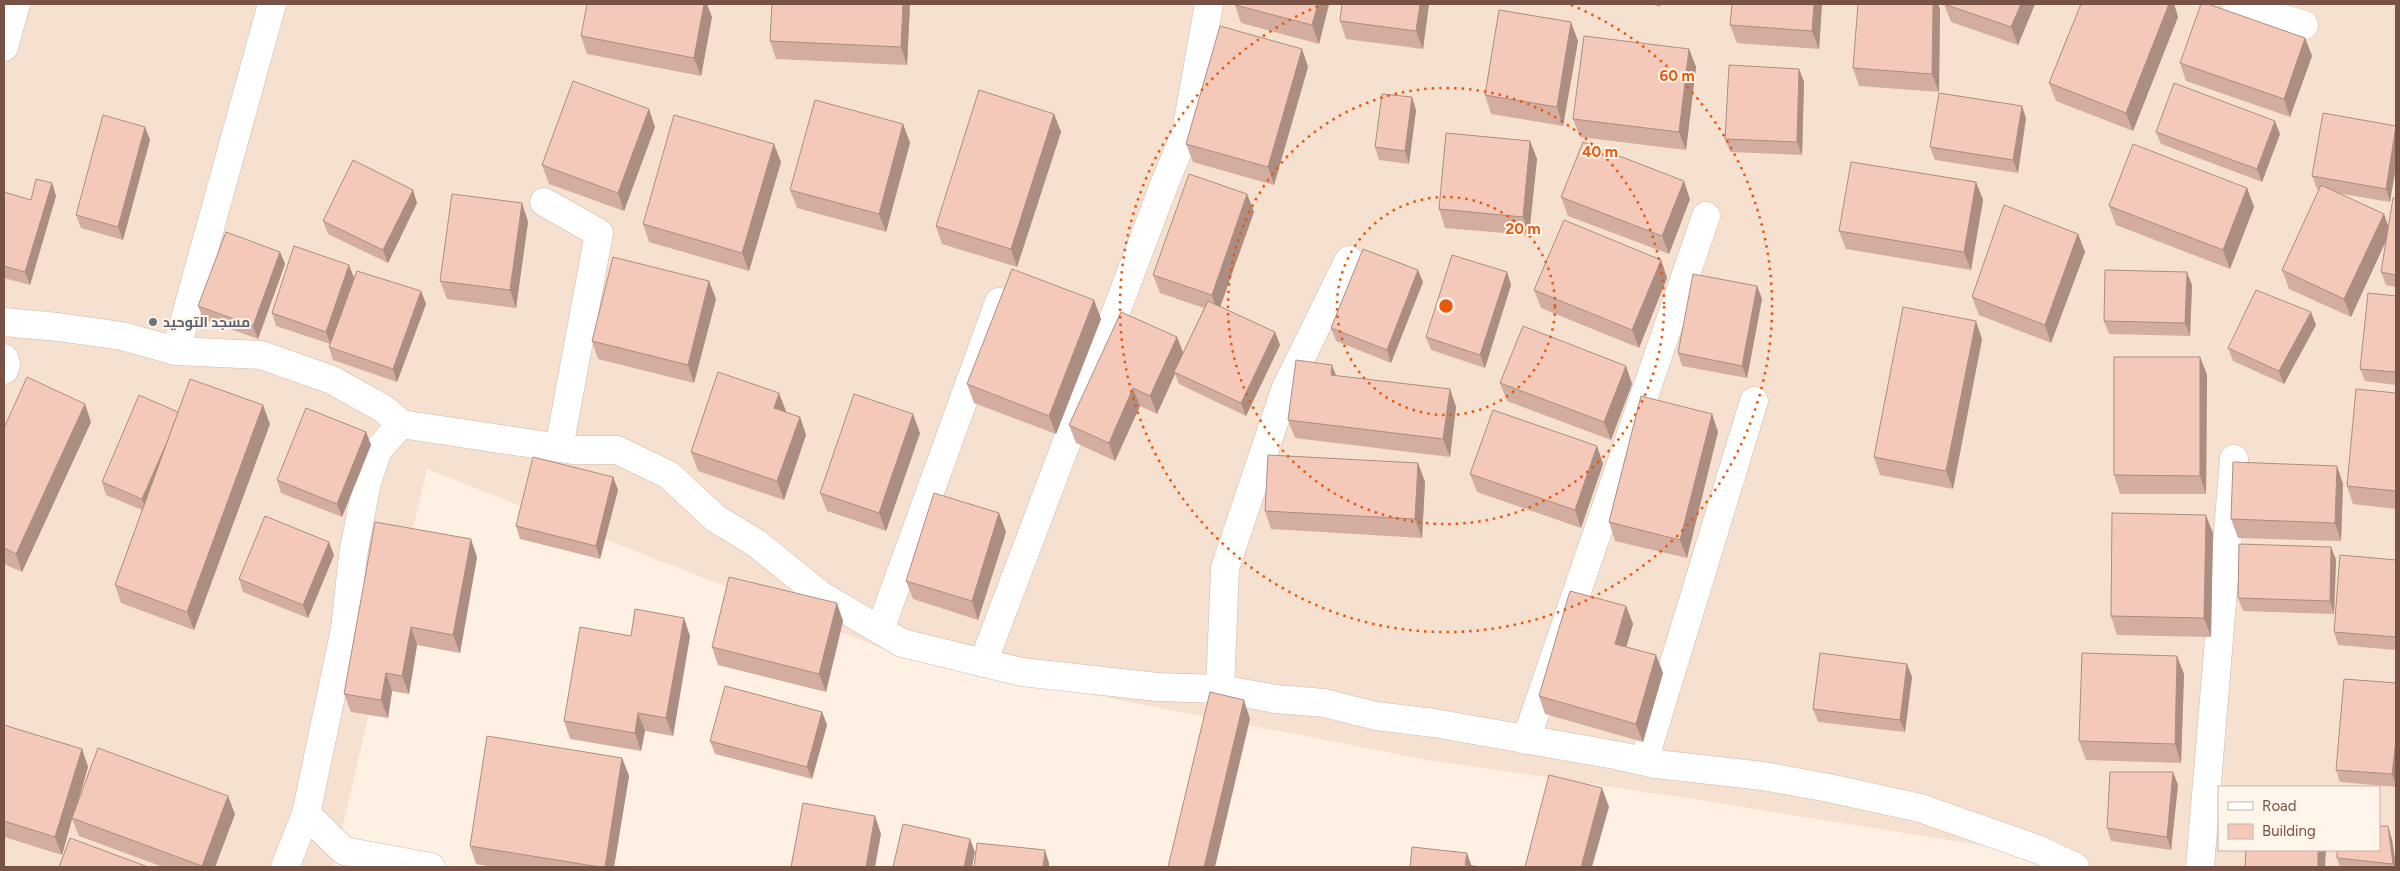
<svg xmlns="http://www.w3.org/2000/svg" width="2400" height="871" font-family="Figtree,Cairo,sans-serif">
<rect width="100%" height="100%" fill="#fef0e3"/>
<path fill="#f6e1d1" fill-rule="evenodd" d="M4,4h2392v863h-333l-29,-13 -341,-55 -271,-40 -513,-100 -482,-190 -94,398h-329zM2219,787h160v63h-160z"/>
<g fill="none" stroke-linecap="round" stroke-linejoin="round">
<defs>
<g id="minor">
<path d="M2236,4l68,21"/>
<path d="M4,47l12,-43"/>
<path d="M544,202l55,31 -40,215"/>
<path d="M4,322l54,5 64,9 54,15 85,4 71,25 52,29 17,15 172,26h44l52,25 46,43 41,25 63,51 83,49 120,29 135,15 63,2 56,10 48,4 52,13 58,7 181,32 41,9 107,12 66,12 91,20 117,41 38,18"/>
<path d="M176,351l96,-347"/>
<path d="M4,358l2,7 -2,5"/>
<path d="M880,630l119,-328"/>
<path d="M983,663l181,-478 22,-53 23,-128"/>
<path d="M1220,689l5,-121 60,-178 64,-130"/>
<path d="M1526,740l180,-524"/>
<path d="M1644,761l110,-360"/>
<path d="M306,814l38,37 87,16"/>
<path d="M285,867l21,-53 39,-185 8,-74 14,-73 11,-32 23,-26"/>
<path d="M2200,867l34,-408"/>
</g>
</defs>
<use href="#minor" stroke="#d2b8ab" stroke-width="29"/>
<use href="#minor" stroke="#fff" stroke-width="28"/>
</g>
<g fill="#d3ad9f">
<path d="M772,4h138l-3,61 -131,-6 -6,-18z"/>
<path d="M1235,4h94l-10,40 -78,-21 -6,-18z"/>
<path d="M1429,4l-6,45 -77,-10 -6,-18z"/>
<path d="M1651,4h10l-1,3z"/>
<path d="M1822,4l-3,45 -82,-6 -7,-18z"/>
<path d="M1933,4h5l2,5 -1,83 -80,-6 -6,-18z"/>
<path d="M1944,4h91l-17,41 -67,-23z"/>
<path d="M2081,4h93l4,13 -45,114 -77,-30 -7,-18z"/>
<path d="M712,17l-11,59 -114,-22 -6,-18z"/>
<path d="M2305,38l7,18 -22,61 -104,-36 -6,-18z"/>
<path d="M1578,41l-15,85 -72,-12 -6,-19z"/>
<path d="M1302,49l6,18 -34,118 -81,-23 -7,-18z"/>
<path d="M1689,49l7,18 -10,83 -106,-13 -7,-18z"/>
<path d="M1799,69l5,13 -2,73 -72,-3 -5,-13z"/>
<path d="M1416,110l-7,54 -30,-4 -4,-13z"/>
<path d="M1054,114l7,18 -44,135 -75,-23 -6,-18z"/>
<path d="M2026,118l-8,55 -83,-13 -5,-13z"/>
<path d="M903,124l7,19 -24,89 -89,-24 -7,-18z"/>
<path d="M2396,126l-6,76 -53,-9 47,21 4,12 8,-28v89l-10,-2 -5,-13 5,-31 -35,76 -62,-28 -7,-19 37,-80 -2,-1 -5,-13z"/>
<path d="M145,127l5,13 -27,100 -42,-12 -5,-13z"/>
<path d="M655,127l-31,84 -75,-27 -7,-19z"/>
<path d="M2156,132l124,2 -18,48 -101,-38z"/>
<path d="M1530,141l7,18 -8,76 -84,-7 -6,-19z"/>
<path d="M781,162l-32,109 -100,-29 -6,-18z"/>
<path d="M1976,182l7,18 -12,70 -125,-21 -7,-18z"/>
<path d="M52,183l4,13 -26,89 -26,-7v-86l27,8z"/>
<path d="M2247,188l7,19 -24,62 -114,-44 -7,-19z"/>
<path d="M1247,194l7,18 -34,95 55,25 5,13 -34,71 -67,-32 -4,-10 -18,40 -17,-8 -25,55 -39,-18 -7,-18 108,-88 6,16 21,-45 -44,-15 -7,-18z"/>
<path d="M1561,197l129,2 -21,55 -101,-38z"/>
<path d="M417,203l-29,60 -60,-29 -5,-13z"/>
<path d="M522,203l6,19 -12,86 -69,-9 -7,-18z"/>
<path d="M2078,234l7,18 -34,91 -72,-28 -7,-18z"/>
<path d="M280,252l5,12 -27,75 -55,-20 -5,-13z"/>
<path d="M1661,260l6,18 -28,70 -98,-40 -7,-18z"/>
<path d="M349,265l5,13 -9,27 76,-14 5,13 -29,78 -64,-22 -4,-13 1,-3 -54,-18 -4,-13z"/>
<path d="M1507,272l4,13 -26,83 -54,-18 -5,-13z"/>
<path d="M709,281l7,18 -22,84 -96,-24 -6,-18z"/>
<path d="M1423,282l-32,81 -55,-22 -5,-13z"/>
<path d="M2192,285l-2,51 -81,-2 -5,-13z"/>
<path d="M1757,286l5,13 -15,79 -65,-12 -4,-13z"/>
<path d="M2396,296v89l-31,-4 -5,-12z"/>
<path d="M1094,300l7,19 -45,115 -82,-31 -7,-19z"/>
<path d="M2316,325l-32,59 -51,-23 -5,-13z"/>
<path d="M1982,339l-29,150 -73,-14 -6,-18z"/>
<path d="M2200,357l7,18 -1,119h-86l-6,-19z"/>
<path d="M1626,366l6,18 -21,56 -104,-39 -7,-18z"/>
<path d="M1336,376l114,13 6,18 -6,50 -155,-19 -7,-18z"/>
<path d="M2396,393v116l-43,-5 -6,-18z"/>
<path d="M786,411l-1,1 15,5 6,18 -22,65 -86,-29 -7,-19z"/>
<path d="M178,412l92,12 -76,206 -73,-27 -6,-18 27,-75 -36,-15 -4,-13z"/>
<path d="M1712,414l6,18 -31,126 -72,-17 -6,-19z"/>
<path d="M91,422l-69,150 -18,-8v-136z"/>
<path d="M366,432l5,13 -29,72 -61,-24 -4,-13z"/>
<path d="M920,433l-34,98 -59,-20 -7,-18z"/>
<path d="M1597,446l6,18 -22,64 -104,-36 -7,-18z"/>
<path d="M1418,463l7,19 -3,56 -151,-9 -6,-18z"/>
<path d="M2337,466l6,18 -2,57 -103,-3 -7,-19z"/>
<path d="M613,477l5,13 -18,69 -80,-20 -4,-13z"/>
<path d="M999,513l7,19 -28,88 -65,-21 -7,-18z"/>
<path d="M2213,533l-2,104 -94,-2 -6,-19z"/>
<path d="M2331,547l5,13 -2,54 -91,-3 -5,-13z"/>
<path d="M334,555l-26,63 -65,-26 -4,-13z"/>
<path d="M477,557l-17,96 -43,-8 -8,49 -17,-3 -4,27 -37,-6 -7,-18z"/>
<path d="M2396,560v90l-58,-5 -4,-13z"/>
<path d="M1626,606l7,18 -7,23 30,8 7,18 -20,69 -98,-28 -6,-18z"/>
<path d="M843,621l-17,71 -108,-27 -6,-18z"/>
<path d="M631,636h59l-17,100 -28,-5 -4,20 -71,-12 -6,-18z"/>
<path d="M1907,664l5,13 -7,55 -87,-10 -5,-13z"/>
<path d="M2184,674l-3,89 -95,-3 -7,-19z"/>
<path d="M2396,683v104l-56,-5 -4,-12z"/>
<path d="M822,712l5,13 -15,54 -97,-25 -5,-13z"/>
<path d="M4,725l78,24 6,18 -11,38 158,9 -20,53h-52l-84,-31 -7,-17 -10,36 -58,-18z"/>
<path d="M622,758l7,18 -15,91h-121l-17,-3 -6,-18z"/>
<path d="M2178,785l-7,65 -60,-9 -4,-13z"/>
<path d="M2392,839l4,28h-56l-3,-9z"/>
</g>
<g fill="#ac8d82">
<path d="M704,4h3l5,13 -11,59 -7,-18z"/>
<path d="M903,4h7l-3,61 -6,-18z"/>
<path d="M1318,4h11l-10,40 -7,-19z"/>
<path d="M1420,4h9l-6,45 -7,-18z"/>
<path d="M1814,4h8l-3,45 -7,-18z"/>
<path d="M1933,4h5l2,5 -1,83 -7,-18z"/>
<path d="M2021,4h14l-17,41 -7,-18z"/>
<path d="M2169,4h5l4,13 -45,114 -7,-18z"/>
<path d="M1571,22l7,19 -15,85 -6,-19z"/>
<path d="M2305,38l7,18 -22,61 -6,-18z"/>
<path d="M1302,49l6,18 -34,118 -6,-18z"/>
<path d="M1689,49l7,18 -10,83 -7,-18z"/>
<path d="M1799,69l5,13 -2,73 -5,-13z"/>
<path d="M1412,97l4,13 -7,54 -4,-13z"/>
<path d="M2022,106l4,12 -8,55 -5,-13z"/>
<path d="M649,109l6,18 -31,84 -6,-18z"/>
<path d="M1054,114l7,18 -44,135 -6,-18z"/>
<path d="M2275,121l5,13 -18,48 -5,-13z"/>
<path d="M903,124l7,19 -24,89 -7,-18z"/>
<path d="M145,127l5,13 -27,100 -5,-13z"/>
<path d="M2396,127v40l-6,35 -4,-13z"/>
<path d="M1530,141l7,18 -8,76 -6,-18z"/>
<path d="M774,144l7,18 -32,109 -7,-18z"/>
<path d="M1684,181l6,18 -21,55 -7,-18z"/>
<path d="M1976,182l7,18 -12,70 -7,-18z"/>
<path d="M52,183l4,13 -26,89 -5,-13z"/>
<path d="M2247,188l7,19 -24,62 -7,-19z"/>
<path d="M413,190l4,13 -29,60 -5,-13z"/>
<path d="M1247,194l7,18 -36,101 -6,-18z"/>
<path d="M522,203l6,19 -12,86 -6,-18z"/>
<path d="M2384,214l6,18 -39,85 -7,-18z"/>
<path d="M2078,234l7,18 -34,91 -6,-18z"/>
<path d="M280,252l5,12 -27,75 -5,-13z"/>
<path d="M1661,260l6,18 -28,70 -7,-18z"/>
<path d="M349,265l5,13 -23,67 -5,-13z"/>
<path d="M1418,270l5,12 -32,81 -4,-13z"/>
<path d="M1507,272l4,13 -26,83 -5,-13z"/>
<path d="M2187,272l5,13 -2,51 -5,-13z"/>
<path d="M709,281l7,18 -22,84 -6,-18z"/>
<path d="M1757,286l5,13 -15,79 -5,-12z"/>
<path d="M421,291l5,13 -29,78 -4,-13z"/>
<path d="M1094,300l7,19 -45,115 -7,-18z"/>
<path d="M2311,312l5,13 -32,59 -5,-13z"/>
<path d="M1976,321l6,18 -29,150 -7,-18z"/>
<path d="M1275,332l5,13 -34,71 -5,-13z"/>
<path d="M1177,337l7,18 -10,17 1,2 -18,40 -7,-18z"/>
<path d="M2200,357l7,18 -1,119 -6,-18z"/>
<path d="M1332,365l7,18 -8,-8z"/>
<path d="M1626,366l6,18 -21,56 -7,-18z"/>
<path d="M1133,388l7,18 -25,55 -6,-18z"/>
<path d="M1450,389l6,18 -6,50 -7,-18z"/>
<path d="M779,393l7,18 -6,16 -6,-19z"/>
<path d="M85,404l6,18 -69,150 -6,-18z"/>
<path d="M263,405l7,19 -76,206 -7,-18z"/>
<path d="M180,413l-33,99 -5,-13z"/>
<path d="M913,414l7,19 -34,98 -7,-18z"/>
<path d="M1712,414l6,18 -31,126 -7,-18z"/>
<path d="M800,417l6,18 -22,65 -7,-19z"/>
<path d="M366,432l5,13 -29,72 -5,-13z"/>
<path d="M1597,446l6,18 -22,64 -6,-18z"/>
<path d="M1418,463l7,19 -3,56 -7,-19z"/>
<path d="M2337,466l6,18 -2,57 -6,-18z"/>
<path d="M613,477l5,13 -18,69 -4,-13z"/>
<path d="M999,513l7,19 -28,88 -6,-19z"/>
<path d="M2206,515l7,18 -2,104 -7,-19z"/>
<path d="M471,539l6,18 -17,96 -7,-18z"/>
<path d="M329,542l5,13 -26,63 -5,-13z"/>
<path d="M2331,547l5,13 -2,54 -4,-13z"/>
<path d="M837,603l6,18 -17,71 -7,-18z"/>
<path d="M1626,606l7,18 -11,38 -7,-18z"/>
<path d="M684,618l6,18 -17,100 -7,-18z"/>
<path d="M411,627l6,18 -8,49 -7,-18z"/>
<path d="M1656,655l7,18 -20,69 -7,-18z"/>
<path d="M2177,656l7,18 -3,89 -6,-19z"/>
<path d="M1907,664l5,13 -7,55 -5,-12z"/>
<path d="M386,673l6,18 -4,27 -7,-18z"/>
<path d="M1244,700l6,19 -35,148h-11z"/>
<path d="M822,712l5,13 -15,54 -5,-12z"/>
<path d="M638,713l7,18 -4,20 -6,-18z"/>
<path d="M2396,740v45l-4,-11z"/>
<path d="M82,749l6,18 -15,51h-1v1l-10,36 -7,-18z"/>
<path d="M622,758l7,18 -15,91h-9z"/>
<path d="M2173,772l5,13 -7,65 -4,-13z"/>
<path d="M1602,788l7,19 -17,60h-11z"/>
<path d="M228,796l7,18 -20,53h-12l-1,-1z"/>
<path d="M875,816l6,18 -6,33h-9z"/>
<path d="M2388,826l4,13 4,28h-1l-2,-3z"/>
<path d="M970,839l5,13 -3,15h-8z"/>
<path d="M1045,850l4,13v4h-6z"/>
<path d="M2318,850h8l-1,17h-7z"/>
<path d="M1467,853l5,14 -7,-2z"/>
</g>
<g fill="#f5c9b9" stroke="#ac8d82">
<path d="M587,4h117l-10,54 -113,-22z"/>
<path d="M772,4h131l-2,43 -131,-6z"/>
<path d="M1235,4h83l-6,21 -77,-20z"/>
<path d="M1342,4h78l-4,27 -76,-10z"/>
<path d="M1732,4h82l-2,27 -82,-6z"/>
<path d="M1858,4h75l-1,70 -79,-6z"/>
<path d="M1944,4h77l-10,23z"/>
<path d="M2081,4h88l-43,109 -77,-30z"/>
<path d="M2201,4h7l97,34 -21,61 -104,-36z"/>
<path d="M1499,10l72,12 -14,85 -72,-12z"/>
<path d="M1220,26l82,23 -34,118 -82,-23z"/>
<path d="M1584,36l105,13 -10,83 -106,-13z"/>
<path d="M1729,65l70,4 -2,73 -72,-3z"/>
<path d="M573,81l76,28 -31,84 -76,-28z"/>
<path d="M2174,83l101,38 -18,48 -101,-37z"/>
<path d="M979,90l75,24 -43,135 -75,-23z"/>
<path d="M1939,93l83,13 -9,54 -83,-13z"/>
<path d="M1382,94l30,3 -7,54 -30,-4z"/>
<path d="M815,100l88,24 -24,90 -89,-24z"/>
<path d="M2323,113l73,13 -10,63 -74,-13z"/>
<path d="M103,115l42,12 -27,100 -42,-12z"/>
<path d="M674,115l100,29 -32,109 -99,-29z"/>
<path d="M1446,133l84,8 -7,76 -84,-8z"/>
<path d="M1583,142l101,39 -22,55 -101,-39z"/>
<path d="M2133,144l114,44 -24,62 -114,-44z"/>
<path d="M353,160l60,30 -30,60 -60,-29z"/>
<path d="M1851,162l125,20 -12,70 -125,-21z"/>
<path d="M1189,174l58,20 -35,101 -59,-20z"/>
<path d="M36,179l16,4 -27,89 -21,-6v-74l27,8z"/>
<path d="M2321,185l63,29 -40,85 -62,-29z"/>
<path d="M452,194l70,9 -12,87 -70,-9z"/>
<path d="M2393,198h3v77l-15,-3z"/>
<path d="M2004,205l74,29 -33,91 -73,-28z"/>
<path d="M1564,220l97,40 -29,70 -98,-40z"/>
<path d="M226,232l54,20 -27,74 -55,-20z"/>
<path d="M294,246l55,19 -23,67 -54,-19z"/>
<path d="M1363,249l55,21 -31,80 -56,-22z"/>
<path d="M1452,255l55,17 -27,83 -54,-18z"/>
<path d="M613,257l96,24 -21,84 -96,-24z"/>
<path d="M1012,269l82,31 -45,116 -82,-32z"/>
<path d="M2105,270l82,2 -2,51 -81,-2z"/>
<path d="M357,271l64,20 -28,78 -64,-22z"/>
<path d="M1693,274l64,12 -15,80 -64,-13z"/>
<path d="M2256,290l55,22 -32,59 -51,-23z"/>
<path d="M2368,293l28,3v76l-36,-3z"/>
<path d="M1208,301l67,31 -34,71 -67,-31z"/>
<path d="M1903,307l73,14 -30,150 -72,-14z"/>
<path d="M1121,312l56,25 -27,59 -17,-8 -24,55 -40,-18z"/>
<path d="M1523,326l103,40 -22,56 -104,-39z"/>
<path d="M2114,357h86v119l-86,-1z"/>
<path d="M1296,360l36,5 -1,10 119,14 -7,50 -155,-19z"/>
<path d="M718,372l61,21 -5,15 26,9 -23,64 -86,-29z"/>
<path d="M27,377l58,27 -69,150 -12,-6v-120z"/>
<path d="M190,379l73,26 -76,207 -72,-27z"/>
<path d="M2356,389l40,4v98l-49,-5z"/>
<path d="M854,394l59,20 -34,99 -59,-20z"/>
<path d="M139,395l39,17 -11,30 -25,57 -40,-17z"/>
<path d="M1641,396l71,18 -32,126 -71,-18z"/>
<path d="M306,408l60,24 -29,72 -60,-24z"/>
<path d="M1493,410l104,36 -22,64 -105,-36z"/>
<path d="M1268,455l150,8 -3,56 -150,-8z"/>
<path d="M533,457l80,20 -17,69 -80,-20z"/>
<path d="M2233,462l104,4 -2,57 -104,-4z"/>
<path d="M934,493l65,20 -27,88 -66,-20z"/>
<path d="M2112,513l94,2 -2,103 -93,-2z"/>
<path d="M265,516l64,26 -26,63 -64,-26z"/>
<path d="M375,522l96,17 -18,96 -42,-8 -9,49 -16,-3 -5,27 -37,-6z"/>
<path d="M2239,544l92,3 -1,54 -92,-3z"/>
<path d="M2340,555l56,5v77l-62,-5z"/>
<path d="M729,577l108,26 -18,71 -107,-27z"/>
<path d="M1570,591l56,15 -11,38 41,11 -20,69 -97,-28z"/>
<path d="M635,609l49,9 -18,100 -28,-5 -3,20 -71,-12 16,-94 51,9z"/>
<path d="M1820,653l87,11 -7,56 -87,-11z"/>
<path d="M2082,653l95,3 -2,88 -96,-3z"/>
<path d="M2344,679l52,4v57l-4,34 -56,-4z"/>
<path d="M725,686l97,26 -15,55 -97,-26z"/>
<path d="M1210,692l34,8 -40,167h-36z"/>
<path d="M4,725l78,24 -27,88 -51,-16z"/>
<path d="M487,736l135,22 -17,109h-5l-130,-21z"/>
<path d="M98,748l130,48 -26,70 -130,-48z"/>
<path d="M2110,772h63l-6,65 -60,-9z"/>
<path d="M1549,775l53,13 -21,79h-56z"/>
<path d="M803,803l72,13 -9,51h-75z"/>
<path d="M903,824l67,15 -6,28h-71z"/>
<path d="M2379,826h9l5,38 -56,-6v-8h42z"/>
<path d="M70,838l78,29h-89z"/>
<path d="M977,843l68,7 -2,17h-69z"/>
<path d="M1412,847l55,6 -2,12 16,2h-71z"/>
<path d="M2246,850h72v17h-73z"/>
</g>
<g fill="none" stroke="#e8590c" stroke-width="2.5" stroke-dasharray="2.5 5">
<circle cx="1446" cy="306" r="109"/>
<circle cx="1446" cy="306" r="218"/>
<path d="M1571 5A326 326 0 1 1 1321 5"/>
</g>
<circle fill="#6b7280" stroke="#fff5eb" stroke-width="2" cx="153" cy="322" r="5"/>
<g text-anchor="middle" stroke-width="4" stroke-linejoin="round" paint-order="stroke">
<g font-size="14" font-weight="bold" fill="#5b616d" stroke="#fff5eb" text-anchor="start">
<text x="163" y="327">مسجد التوحيد</text>
</g>
</g>
<circle cx="1446" cy="306" r="8" fill="#e8590c" stroke="#fff5eb" stroke-width="2.5"/>
<g font-size="15" text-anchor="middle" font-weight="bold" fill="#e8590c" stroke="#fff5eb" stroke-width="4" stroke-linejoin="round" paint-order="stroke">
<text x="1677" y="81">60 m</text>
<text x="1600" y="157">40 m</text>
<text x="1523" y="234">20 m</text>
</g>
<rect width="2400" height="871" fill="none" stroke="#785247" stroke-width="10"/>
<rect x="2218" y="786" width="162" height="65" fill="#fff5eb" stroke="#c9b4a9"/>
<rect x="2228" y="802" width="25" height="8" fill="#ffffff" stroke="#c9b4a9"/>
<text x="2262" y="811" font-size="15" fill="#785247">Road</text>
<rect x="2228" y="824" width="25" height="15" fill="#f5c9b9" stroke="#c9b4a9"/>
<text x="2262" y="836" font-size="15" fill="#785247">Building</text>
</svg>
